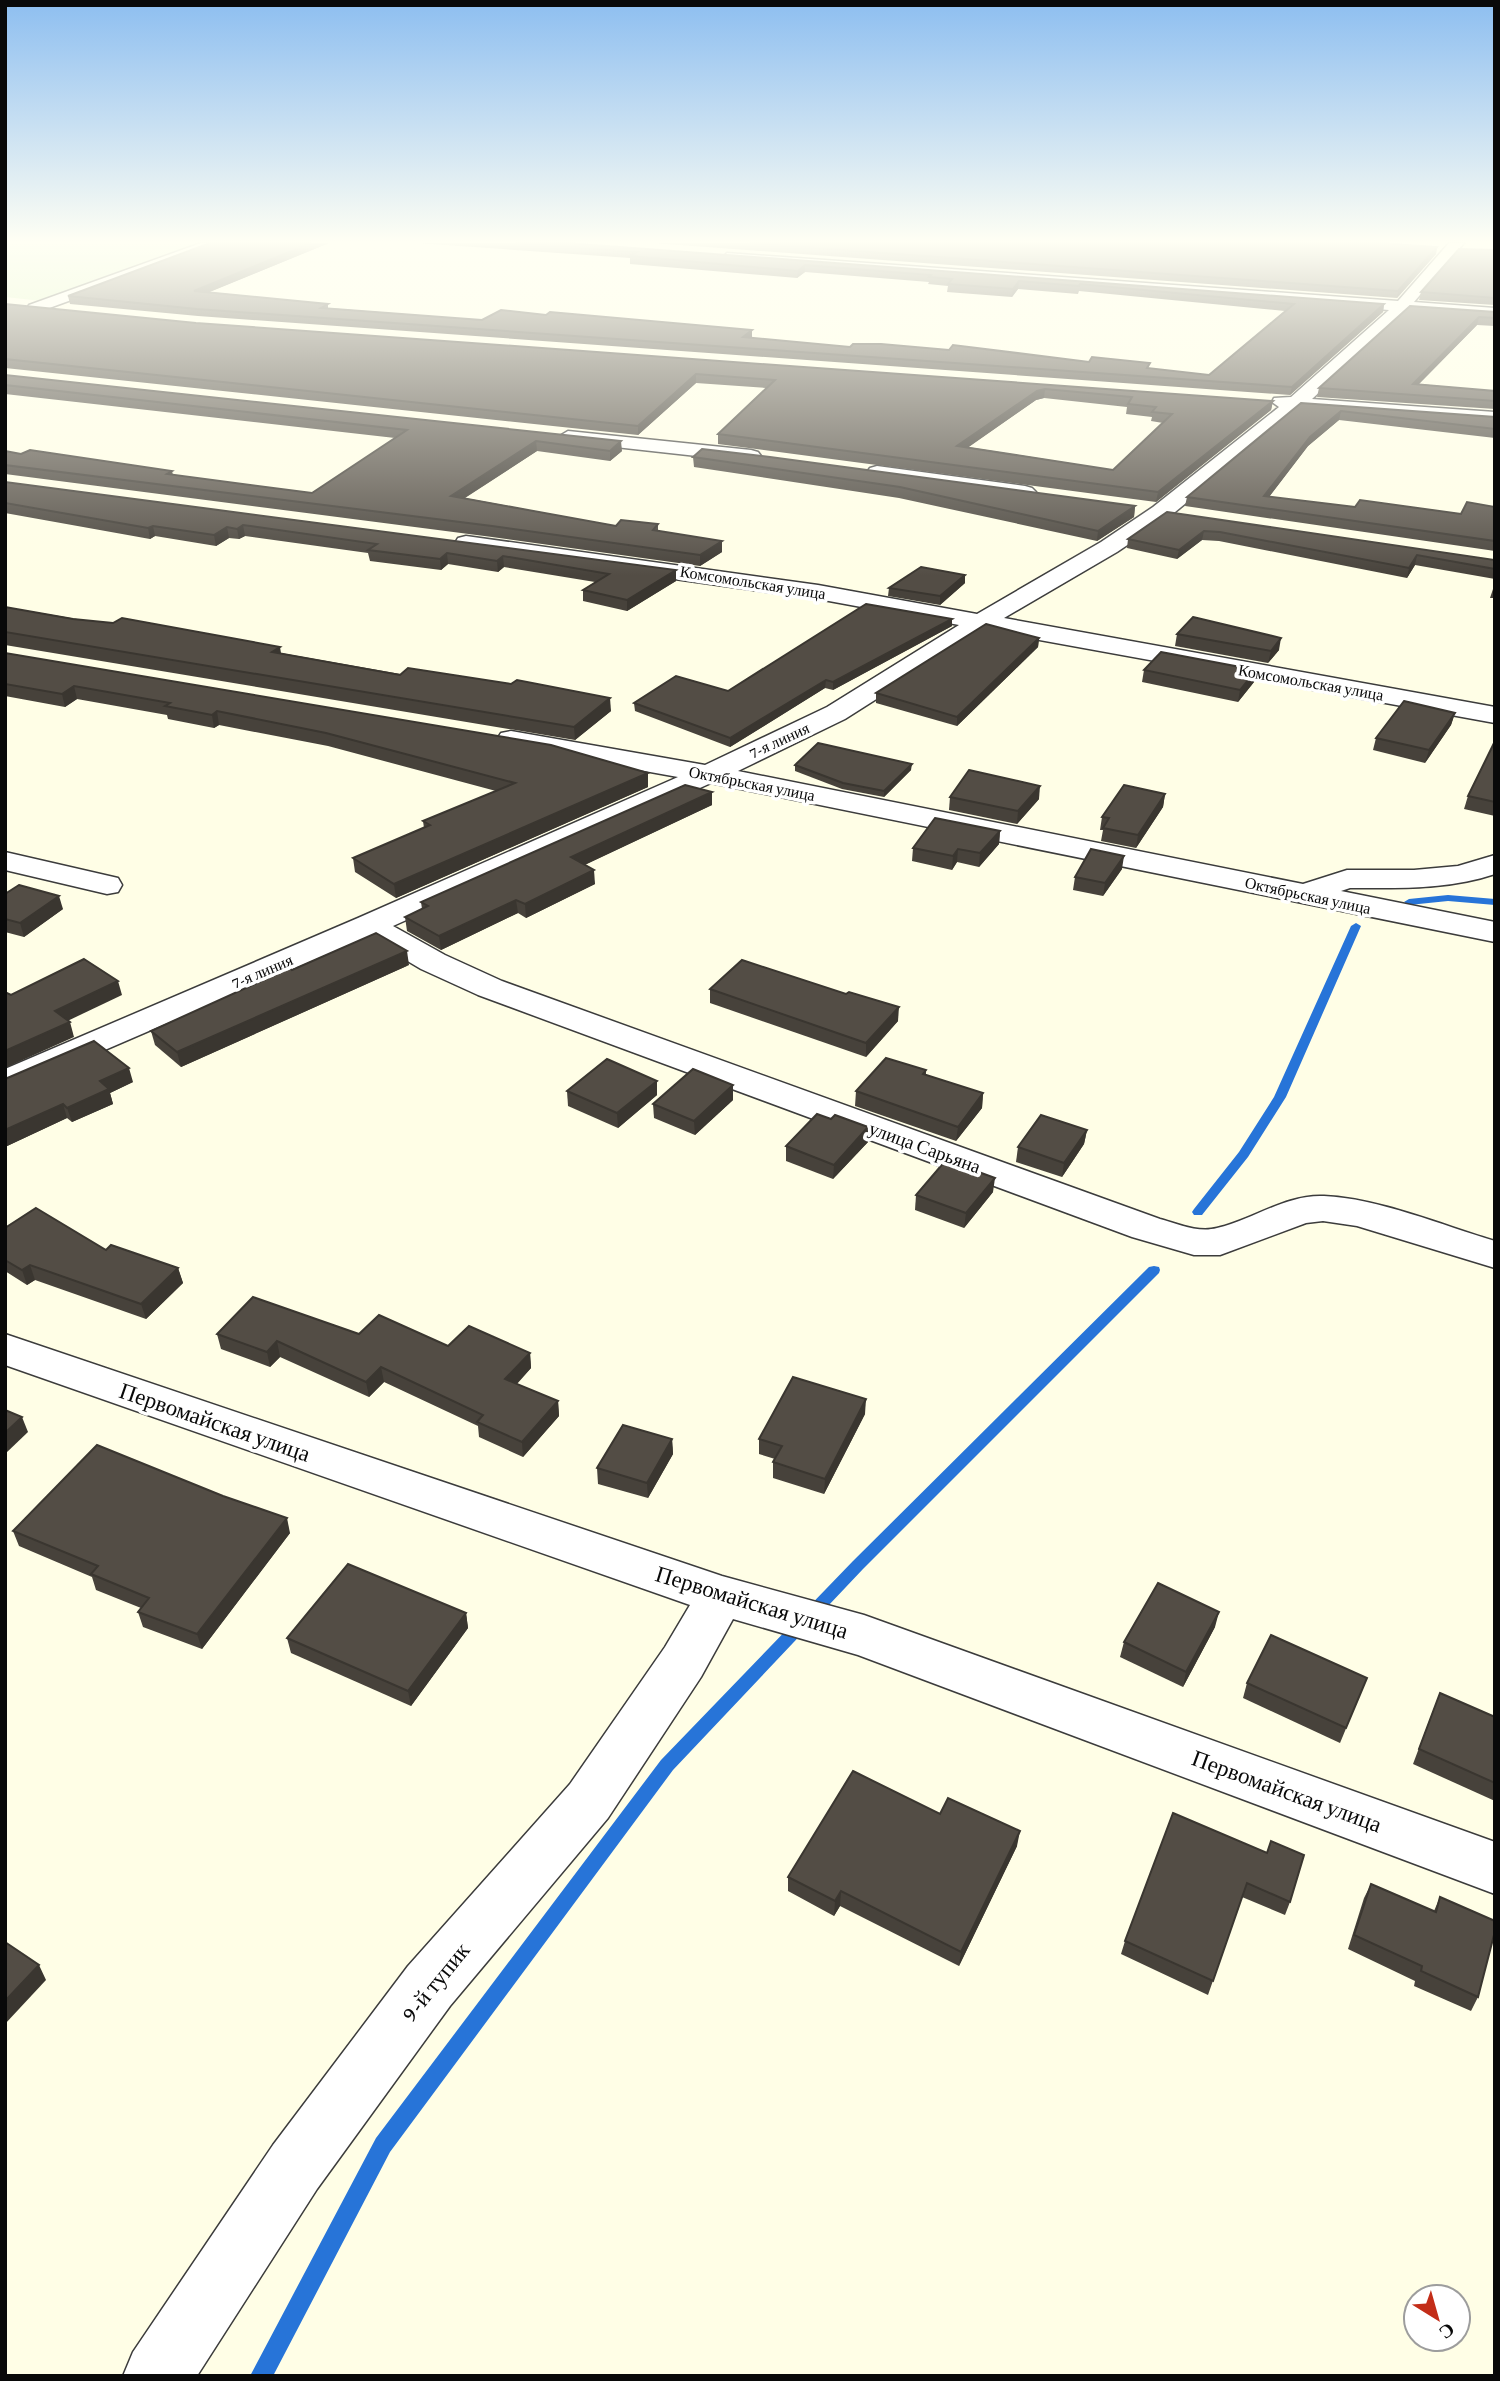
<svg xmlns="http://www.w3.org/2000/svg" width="1500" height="2381" font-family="'Crimson Pro',serif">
<rect width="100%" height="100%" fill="#fffee6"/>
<path fill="#d8f2c0" d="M5,243h200l-163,58 -37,-4z"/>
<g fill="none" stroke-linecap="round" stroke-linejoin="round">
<g fill="#2774d8" fill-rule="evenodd">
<path d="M1448,895l47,4v6l-47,-4 -39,4 -5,-3 5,-3z"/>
<path d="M1356,923l5,3 -75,171 -38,60 -46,58h-8l-2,-3 2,-3 45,-57 35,-55 77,-171z"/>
<path d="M1154,1266l5,1 1,3 -1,3 -296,296 -190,201 -283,382 -117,224h-23l126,-238 285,-378 192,-199 296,-294z"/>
</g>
<defs>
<g id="minor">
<path d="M201,243h21l-2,3 -179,65 -6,2 -8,-5 2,-3z"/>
<path d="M1449,243h15l-50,59 81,6v10l-88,-7 -95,88 183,13v12l-195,-15 -131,108 -52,35 -113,66 491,89v16l-510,-93 -140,89 -107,52 565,113 44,-14h67l44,-4 37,-11v19c-47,16 -96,14 -145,14l-9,3 154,31v20l-784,-159 -318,143 52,29 57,26 658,238c18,5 38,14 57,9 36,-8 69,-34 107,-32 53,2 120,30 171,45v27l-138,-42 -34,-5 -17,2 -86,32h-26l-62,-18 -654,-242 -57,-26 -54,-32 -362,156v-24l353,-151 320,-141 -167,-30 -10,-2 -4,-6 4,-6 10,-2 194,34 122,-58 132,-82 -141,-26 -352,-49 -8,-2 -3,-5 3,-5 8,-2 352,49 159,29 124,-72 52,-35 126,-100 -7,-5 2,-4 17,-1 98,-87 -657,-49 -5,-2 -3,-3 3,-3 671,48z"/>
<path d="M568,431l183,19 7,2 3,4 -3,4 -7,2 -190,-21 -3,-4z"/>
<path d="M877,466l148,20 7,2 4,4 -4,4 -7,2 -155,-22 -3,-4 3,-4z"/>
<path d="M5,852l113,26 4,7 -4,7 -11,2 -102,-24z"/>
<path d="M5,1334l717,242 142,39 631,227v52l-637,-239 -125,-36 -32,58 -93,141 -158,188 -133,183 -120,187h-74l10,-24 140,-207 135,-179 162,-182 95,-137 25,-42 -685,-240z"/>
</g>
</defs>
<use href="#minor" stroke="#3c3c3c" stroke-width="3"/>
<use href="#minor" fill="#fff" fill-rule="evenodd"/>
</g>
<g fill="#47423b" fill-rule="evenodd">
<path d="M210,243h119l-120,49 119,12v4l154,12 270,18 98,9 239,15 120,13 76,-64 -206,-20 -1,3 -60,-5 -6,8 -65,-5 1,-6 -20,-2 1,-2 -124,-10 -8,6 -167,-14v-6l-213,-15h149l818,61 -1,8 -93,83 -1092,-79 -128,-12 -2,-8z"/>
<path d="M653,243h727l57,4 -1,7 -39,44z"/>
<path d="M1495,250v55l-76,-5 2,-8z"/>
<path d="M5,304l191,19 1077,78 -2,9 -115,92 -438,-58v-10l48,-46 -70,-5 -58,52 -633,-67zM1044,398l83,9 -1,7 26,3 -1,4 12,2 -50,47 -145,-23 68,-47z"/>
<path d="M1410,306l85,6v14l-18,-1 -58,59 76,7v18l-178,-12 2,-9z"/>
<path d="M5,375l617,76 -12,10 -73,-10 -72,47 151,28 42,-2v7l64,21 -22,14 -208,-29 -487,-63v-23l16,3 151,17 1,4 139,18 83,-55 -390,-44z"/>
<path d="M1301,403l194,14v21l-156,-18 -31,26 -39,51 86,10 106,7 34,-7v44l-310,-45 2,-9z"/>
<path d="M693,457l442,49 -1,11 -37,24 -198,-43 -205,-31z"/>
<path d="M5,482l671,88v11l-49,30 -44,-10v-11l12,-8 -91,-15 -6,5 -50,-8 -7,6 -71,-9 -2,-8 -123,-17 -6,3 -10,-1 -13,8 -61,-10 -5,3 -145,-26z"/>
<path d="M1167,512l328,48v19l-80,-14 -8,13 -188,-37 -17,-1 -25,19 -50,-11 1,-9z"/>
<path d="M965,583l-25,22 -52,-9 1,-8z"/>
<path d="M1495,583v15h-5z"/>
<path d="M5,607l276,46 330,58 -36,29 -570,-95z"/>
<path d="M952,619v7l-119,64 -8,-2 -95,59 -95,-36 -1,-8 94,-12z"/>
<path d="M1177,634l102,16 -11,13 -93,-17z"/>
<path d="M1039,638l-1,9 -81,79 -81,-23v-10z"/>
<path d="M5,653l643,120v14l-252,111 -41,-26 -2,-14 71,-30 -1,-7 73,-30 -168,-45 -109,-21 -5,3 -46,-9 -1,-4 -90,-16 -12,8 -60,-11z"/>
<path d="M1144,670h112l-2,12 -16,20 -96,-20z"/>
<path d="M1455,713l-4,12 -26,38 -52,-13 3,-12z"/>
<path d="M1495,741v75l-31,-7 4,-13z"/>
<path d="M795,765l116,5 -27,27 -42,-8 -47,-18z"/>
<path d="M712,792v13l-128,60 11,19 -69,34 -8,-5 -77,37 -34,-19 -2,-14 17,-8 -1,-7z"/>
<path d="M1165,794l-2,13 -27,41 -35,-7 2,-11h-3l2,-13z"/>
<path d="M950,797l89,2 -22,25 -68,-14z"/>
<path d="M1000,831l-1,13 -20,23 -22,-5 -5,8 -40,-9 1,-13z"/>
<path d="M1122,869l-19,27 -30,-6 2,-13z"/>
<path d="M5,894l58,15 -39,28 -19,-5z"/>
<path d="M409,965l-228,102 -26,-22 -4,-14z"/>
<path d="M710,989l188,32 -32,36 -156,-54z"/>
<path d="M926,1070v5l57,18 -1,15 -26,33 -101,-35 1,-15z"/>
<path d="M5,1079l128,3 -23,11 3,11 -41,18 -5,-4 -62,29z"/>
<path d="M733,1085v15l-38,35 -41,-17 -1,-14z"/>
<path d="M567,1091l90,4 -39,33 -50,-22z"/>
<path d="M831,1119l37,8v15l-35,37 -47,-18v-15z"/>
<path d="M1087,1130l-3,14 -22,33 -46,-15 2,-15z"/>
<path d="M993,1192l-29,36 -49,-18 1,-15z"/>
<path d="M5,1228l173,40 5,15 -37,36 -111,-39 -8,5 -22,-14z"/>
<path d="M217,1334h142l89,12 82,7 1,15 -14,16 41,17 1,15 -36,41 -44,-20 -1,-11 -94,-44 -15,15 -89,-40 -10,10 -49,-18z"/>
<path d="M865,1414l-41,80 -51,-16v-16l2,-3 -16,-5v-15z"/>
<path d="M672,1439l1,15 -25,44 -50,-14 -1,-16z"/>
<path d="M13,1531l277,2 -88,116 -59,-22 -5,-15 3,-4 -45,-18 -4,-13 -73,-31z"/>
<path d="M466,1613l2,15 -57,78 -120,-53 -4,-15z"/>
<path d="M1215,1627l-32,60 -63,-30 4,-15z"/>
<path d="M1367,1678l-27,65 -97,-45 4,-15z"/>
<path d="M1434,1708l61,9v84l-82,-37z"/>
<path d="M1173,1813l117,89 -5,13 -43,-18 -34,98 -87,-41 4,-13z"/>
<path d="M940,1814l77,32 -58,120 -119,-60 -6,10 -46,-25v-14z"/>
<path d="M1371,1884l63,27 6,-14 38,100 -7,14 -57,-25 1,-5 -67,-32 16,-51z"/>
</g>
<g fill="#3a3630">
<path d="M311,243h18l-134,55 -1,-7z"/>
<path d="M1437,247l-1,7 -39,44 1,-7z"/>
<path d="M805,265v7l-8,6 1,-7z"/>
<path d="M1019,281l-1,8 -6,8 1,-8z"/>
<path d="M1384,304l-1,8 -93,83 2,-8z"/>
<path d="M1479,317l-2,8 -66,67 2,-8z"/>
<path d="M752,330v8l-9,-1z"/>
<path d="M696,374v9l-58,52v-9z"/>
<path d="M1045,389l-1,9 -8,2 -80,56 1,-10 80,-55z"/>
<path d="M1273,401l-2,9 -115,92 2,-10z"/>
<path d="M1341,411l-2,9 -31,26 -46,60 2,-10 46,-59z"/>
<path d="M536,441l1,10 -85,55 -1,-10z"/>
<path d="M621,441l1,10 -12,10v-10z"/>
<path d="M1135,506l-1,11 -37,24 1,-10z"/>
<path d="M243,525l2,11 -6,3 -2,-10z"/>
<path d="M153,526l2,10 -5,3 -2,-11z"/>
<path d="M227,527l2,11 -13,8 -2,-11z"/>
<path d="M1204,531l-2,9 -25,19 2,-9z"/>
<path d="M722,541v11l-22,14v-11z"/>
<path d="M447,553l1,11 -7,6 -1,-11z"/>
<path d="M1417,555l-2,10 -8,13 2,-10z"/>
<path d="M503,556l1,11 -6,5 -1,-11z"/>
<path d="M676,570v11l-49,30v-11z"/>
<path d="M965,575v8l-25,22v-9z"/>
<path d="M952,619v7l-119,64v-8z"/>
<path d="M1039,638l-1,9 -81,79v-9z"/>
<path d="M1281,638l-2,12 -11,13 3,-12z"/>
<path d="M280,647l2,12 -10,-7z"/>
<path d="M1256,670l-2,12 -16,20 2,-12z"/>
<path d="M826,680l-1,8 -95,59v-9z"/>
<path d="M74,686l3,13 -12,8 -3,-13z"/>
<path d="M610,698l1,13 -36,29 -1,-13z"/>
<path d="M217,711l2,14 -5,3 -2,-13z"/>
<path d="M1455,713l-4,12 -26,38 4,-13z"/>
<path d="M912,764l-1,6 -27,27v-6z"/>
<path d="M648,773v14l-252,111 -2,-14z"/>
<path d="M1040,786l-1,13 -22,25 1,-13z"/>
<path d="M712,792v13l-140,66 -1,-14z"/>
<path d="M1165,794l-2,13 -27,41 2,-13z"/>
<path d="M1000,831l-1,13 -20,23 1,-14z"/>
<path d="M958,849l-1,13 -5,8 1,-14z"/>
<path d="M1124,856l-2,13 -19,27 2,-13z"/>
<path d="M594,870l1,14 -69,34 -1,-14z"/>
<path d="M59,896l4,13 -39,28 -4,-14z"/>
<path d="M516,900l2,13 -77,37 -2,-14z"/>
<path d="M407,951l2,14 -228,102 -4,-15z"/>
<path d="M118,981l4,14 -63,30 -4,-14z"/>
<path d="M899,1007l-1,14 -32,36v-14z"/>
<path d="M70,1022l4,15 -69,31v-17z"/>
<path d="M129,1068l4,14 -23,11 3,11 -41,18 -5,-14 33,-27z"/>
<path d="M657,1081v14l-39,33 -1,-15z"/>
<path d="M733,1085v15l-38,35 -1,-14z"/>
<path d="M983,1093l-1,15 -26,33 2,-14z"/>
<path d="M63,1104l4,14 -62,29v-17z"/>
<path d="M868,1127v15l-35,37 1,-14z"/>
<path d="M1087,1130l-3,14 -22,33 2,-14z"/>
<path d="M995,1178l-2,14 -29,36 2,-15z"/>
<path d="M30,1265l5,15 -8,5 -5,-15z"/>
<path d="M178,1268l5,15 -37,36 -5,-15z"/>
<path d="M277,1341l3,16 -10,10 -3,-15z"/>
<path d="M530,1353l1,15 -24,26 -2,-15z"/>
<path d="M381,1367l3,15 -15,15 -3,-15z"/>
<path d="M866,1399l-1,15 -41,80 1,-15z"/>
<path d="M558,1401l1,15 -36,41 -1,-15z"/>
<path d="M22,1417l6,15 -23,22v-21z"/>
<path d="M672,1439l1,15 -25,44 -1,-15z"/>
<path d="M287,1518l3,15 -88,116 -5,-15z"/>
<path d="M1219,1612l-4,15 -32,60 3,-15z"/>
<path d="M466,1613l2,15 -57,78 -3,-15z"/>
<path d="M1020,1831l-3,15 -58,120 2,-14z"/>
<path d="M841,1891l-1,15 -6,10 1,-15z"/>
<path d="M39,1965l7,15 -41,44v-23z"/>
</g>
<g fill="#534d45" stroke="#3a3630" stroke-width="2" fill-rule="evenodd">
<path d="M210,243h101l-117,48 134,13 -7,4 161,12 19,-10 45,5 4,-3 202,18 -9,7 107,10 3,-3h28l68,6 4,-5 136,17 3,-5 58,6 -3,5 62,7 85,-71 -214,-20 -1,2 -60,-5 -6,8 -65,-5 4,-5 -23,-2 2,-2 -126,-10 -7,6 -168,-15 7,-4 -122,-9h51l818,61 -92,83 -1095,-78 -129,-13z"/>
<path d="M749,243h631l57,4 -39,44z"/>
<path d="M1459,249l36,1v48l-74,-6z"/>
<path d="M5,304l191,19 1077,78 -115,91 -440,-58 57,-54 -79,-6 -58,52 -633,-67zM1045,389l87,8 -4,7 28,3 -4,5 20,2 -59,56 -156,-24 80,-55z"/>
<path d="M1410,306l85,6v6l-16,-1 -66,67 82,7v10l-176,-13z"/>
<path d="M5,375l616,66 -11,10 -74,-10 -85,55 165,30 5,-6 37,4 -5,6 69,11 -22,14 -208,-29 -487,-61v-14l16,3 9,-4 142,21 -5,3 145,19 95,-63 -402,-45z"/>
<path d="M1301,403l194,14v12l-154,-18 -31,26 -46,59 91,11 5,-7 101,14 6,-12 28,5v34l-308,-44z"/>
<path d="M702,449l68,8 365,49 -37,25 -198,-44 -207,-30z"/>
<path d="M5,482l671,88 -49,30 -44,-10 26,-16 -106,-18 -6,5 -50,-8 -7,6 -72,-9 9,-6 -134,-19 -6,4 -10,-2 -13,8 -61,-9 -5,2 -143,-25z"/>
<path d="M1167,512l328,48v9l-78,-14 -8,13 -189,-36 -16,-1 -25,19 -51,-11z"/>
<path d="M921,567l44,8 -25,21 -51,-8z"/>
<path d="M866,604l86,15 -119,63 -7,-2 -96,58 -96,-35 42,-27 52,15z"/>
<path d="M5,607l68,12 40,4 9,-5 158,29 -8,5 128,23 8,-7 103,16 6,-4 93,18 -36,29 -569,-95z"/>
<path d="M1193,617l88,21 -10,13 -94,-17z"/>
<path d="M986,624l53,14 -82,79 -81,-24z"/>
<path d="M1161,652l95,18 -16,20 -96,-20z"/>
<path d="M5,653l546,92 97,28 -254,111 -41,-26 77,-33 -7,-4 92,-38 -189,-50 -109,-22 -5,4 -47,-9 5,-3 -96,-17 -12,8 -57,-10z"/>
<path d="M1404,701l51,12 -26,37 -53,-12z"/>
<path d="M1495,741v61l-27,-6z"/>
<path d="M818,743l94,21 -28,27 -41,-8 -48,-18z"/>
<path d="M969,770l71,16 -22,25 -68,-14z"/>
<path d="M685,785l27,7 -141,65 23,13 -69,34 -9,-4 -77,36 -34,-19 23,-11 -7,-4z"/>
<path d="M1124,785l41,9 -27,41 -35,-7 6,-10 -7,-1z"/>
<path d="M935,818l65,13 -20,22 -22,-4 -5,7 -40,-8z"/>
<path d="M1091,849l33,7 -19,27 -30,-6z"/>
<path d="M19,885l40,11 -39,27 -15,-4v-25z"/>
<path d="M376,933l31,18 -230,101 -26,-21 139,-63 2,2z"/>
<path d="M84,959l34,22 -63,30 15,11 -65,29v-59l6,3z"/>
<path d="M742,960l104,34 3,-2 50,15 -33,36 -156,-54z"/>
<path d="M94,1041l35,27 -29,13 9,8 -42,19 -4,-4 -58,26v-51z"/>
<path d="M886,1058l40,12 -3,4 60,19 -25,34 -102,-36z"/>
<path d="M607,1059l50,22 -40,32 -50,-22z"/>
<path d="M693,1069l40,16 -39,36 -41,-17z"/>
<path d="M817,1114l14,5 4,-4 33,12 -34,38 -48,-19z"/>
<path d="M1041,1115l46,15 -23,33 -46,-16z"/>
<path d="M946,1160l49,18 -29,35 -50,-18z"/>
<path d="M36,1208l70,42 5,-5 67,23 -37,36 -111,-39 -8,5 -17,-10v-32z"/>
<path d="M253,1297l106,37 20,-19 69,31 21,-20 61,27 -25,26 53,22 -36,41 -45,-20 6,-7 -102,-48 -15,15 -89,-41 -10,11 -50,-18z"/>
<path d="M793,1377l73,22 -41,80 -52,-17 9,-16 -23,-7z"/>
<path d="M5,1410l17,7 -17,16z"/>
<path d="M623,1425l49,14 -25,44 -50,-15z"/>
<path d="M97,1445l126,51 64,22 -90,116 -59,-22 11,-14 -58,-24 7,-8 -85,-35z"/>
<path d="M348,1564l118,49 -58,78 -121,-53z"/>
<path d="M1158,1583l61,29 -33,60 -62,-30z"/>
<path d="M1271,1635l96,43 -21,50 -99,-45z"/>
<path d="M1440,1693l55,24v66l-76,-34z"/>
<path d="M853,1771l87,43 8,-16 72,33 -59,121 -120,-61 -6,10 -47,-24z"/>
<path d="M1173,1813l94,40 4,-12 33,14 -14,47 -43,-19 -34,98 -88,-40z"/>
<path d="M1371,1884l65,28 4,-15 55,24v10l-17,66 -57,-26 1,-5 -68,-31z"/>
<path d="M5,1942l34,23 -34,36z"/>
</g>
<linearGradient id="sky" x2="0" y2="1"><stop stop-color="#8dbef0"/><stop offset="0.42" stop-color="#fffff4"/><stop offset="1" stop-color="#fffff4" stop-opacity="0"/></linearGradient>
<rect width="1500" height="576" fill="url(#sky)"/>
<g text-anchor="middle" stroke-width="7" stroke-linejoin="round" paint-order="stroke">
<g font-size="16" fill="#090909" stroke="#fff">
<text transform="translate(753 582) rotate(9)" y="6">Комсомольская улица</text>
<text transform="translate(1311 682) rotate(10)" y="6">Комсомольская улица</text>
<text transform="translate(779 740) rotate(-25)" y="6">7-я линия</text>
<text transform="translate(752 783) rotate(11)" y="6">Октябрьская улица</text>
<text transform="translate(1308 895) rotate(12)" y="6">Октябрьская улица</text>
<text transform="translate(262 971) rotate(-23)" y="6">7-я линия</text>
</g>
<g font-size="19" fill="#090909" stroke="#fff">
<text transform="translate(925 1147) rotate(20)" y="7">улица Сарьяна</text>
</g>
<g font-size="23" fill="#090909" stroke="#fff">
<text transform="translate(215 1422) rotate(19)" y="8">Первомайская улица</text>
<text transform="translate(752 1602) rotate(17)" y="8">Первомайская улица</text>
<text transform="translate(1287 1791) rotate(20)" y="8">Первомайская улица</text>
<text transform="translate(435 1982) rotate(-51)" y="8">9-й тупик</text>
</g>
</g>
<rect width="1500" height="2381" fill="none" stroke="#090909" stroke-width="14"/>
<g transform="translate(1437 2318) rotate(143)"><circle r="33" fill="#ffffff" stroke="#9d9d9d" stroke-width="2"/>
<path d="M0-5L12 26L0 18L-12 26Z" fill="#c32d18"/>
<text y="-10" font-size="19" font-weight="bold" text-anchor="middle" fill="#090909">С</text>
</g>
</svg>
